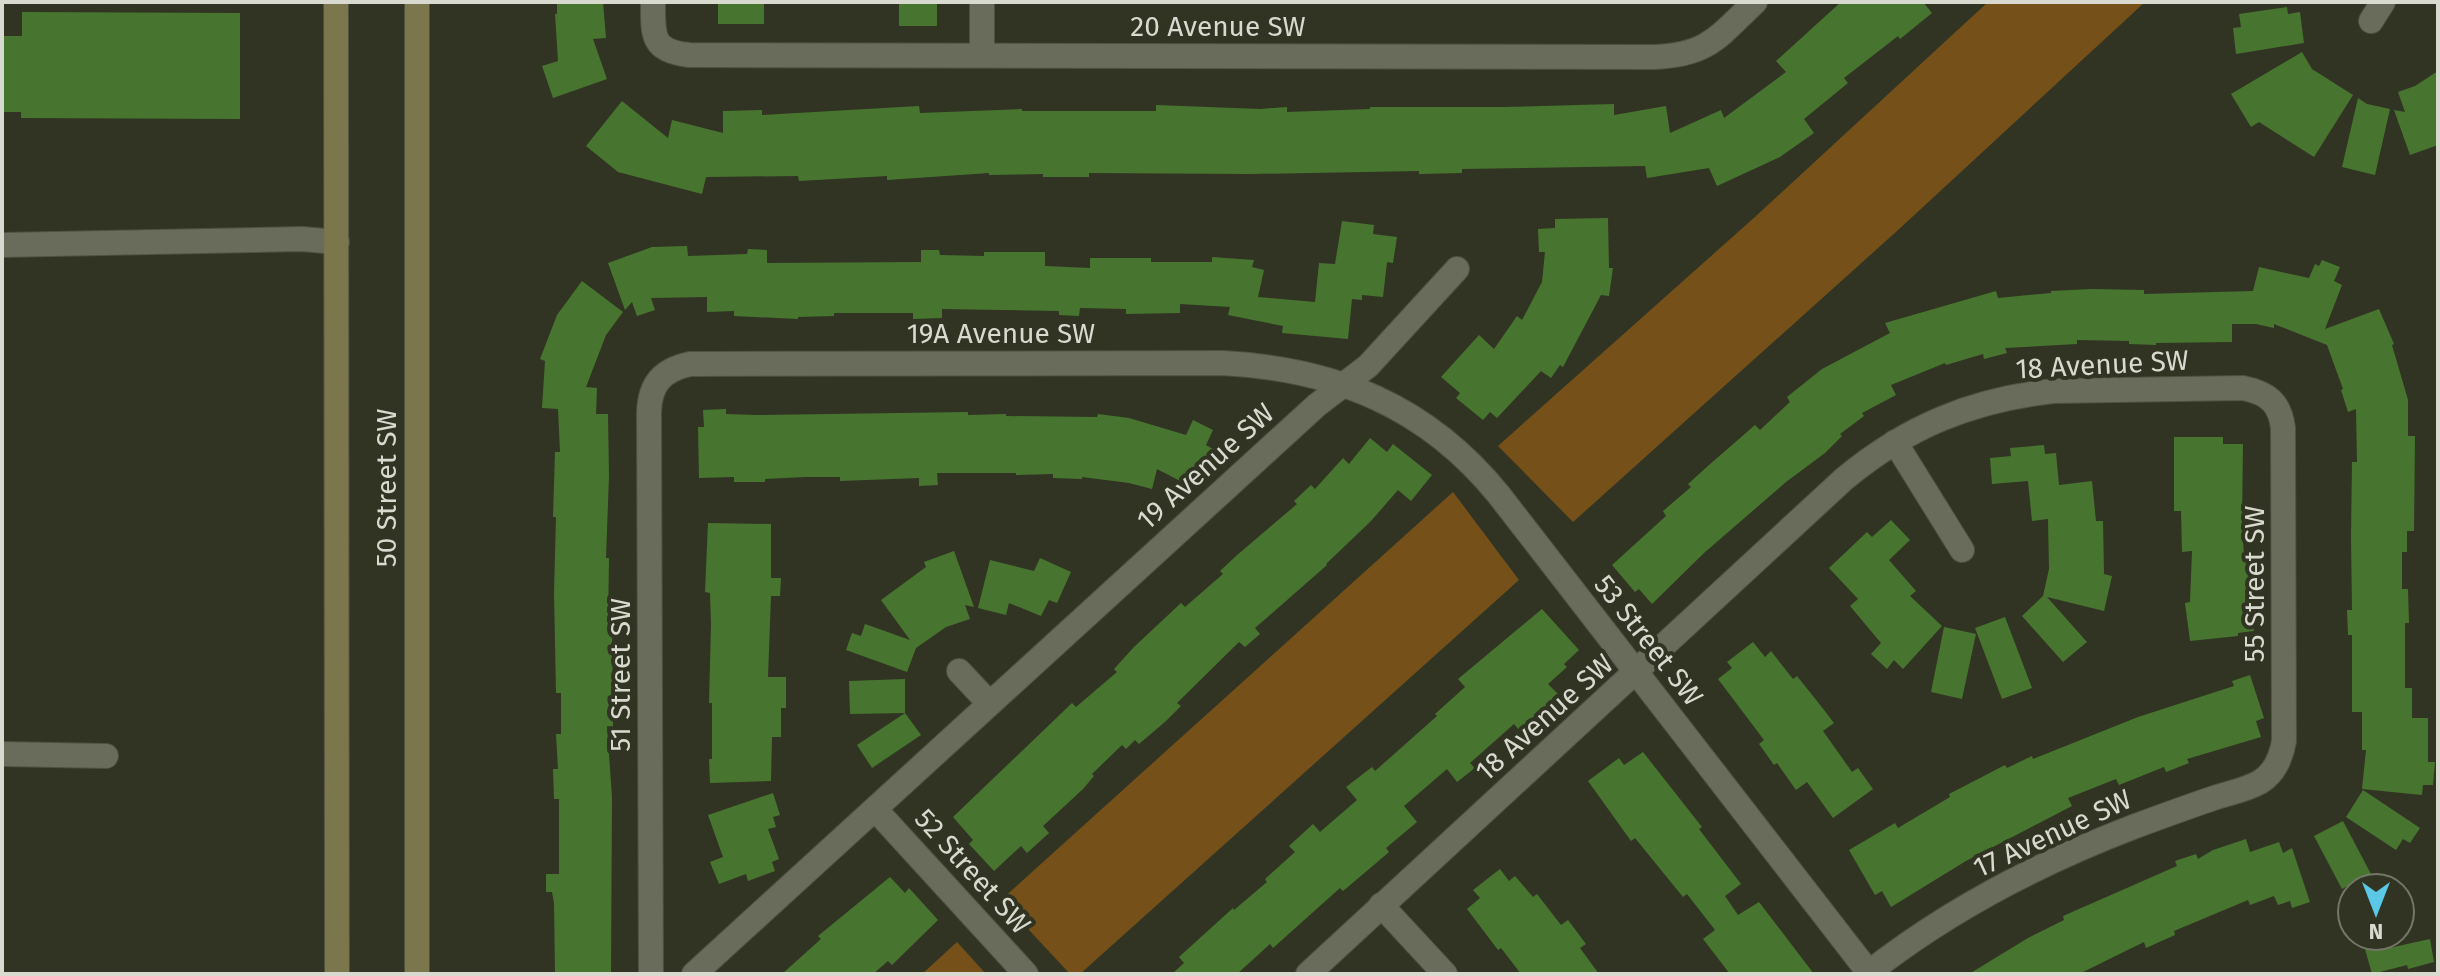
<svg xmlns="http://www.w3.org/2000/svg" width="2440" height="976" font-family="'Fira Sans',sans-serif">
<rect width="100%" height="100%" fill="#313423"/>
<g fill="#755119">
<path d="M1988,2h157l-248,229 -324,291 -75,-76 258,-230z"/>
<path d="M1453,492l66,88 -439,394h-10l-69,-74z"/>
<path d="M957,942l29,32h-64z"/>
</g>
<g fill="#47752f">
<path d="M557,2h46l3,36 -13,1 14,40 -54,19 -11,-32 16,-5 -3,-47h2z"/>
<rect x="718" y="2" width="46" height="22"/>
<rect x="899" y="2" width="38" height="24"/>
<path d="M1841,2h82l9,11 -32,26 -2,-3 -54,42 4,5 -44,36 10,14 -34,24 -63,29 -8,-18 -62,10 -2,-12 -183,3v4l-43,1v-3l-169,3 -161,-1v4h-46v-3l-54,1v-2l-102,7v-4l-88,5 -1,-5 -92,1 -4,17 -84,-22 -32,-26 36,-45 46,37 4,-18 51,13v-22l39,-1v5l157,-9 1,7 102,-4v2h134v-6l104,4 27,-2v5l83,-3v-2h134l110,-3v11l52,-9 4,27 51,-23 3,8 62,-46 -10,-11z"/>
<path d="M2287,7l1,7 12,-2 4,31 -68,11 -3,-26 8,-1 -2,-13z"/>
<path d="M22,12l218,1v106l-219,-1v-6h-19v-76h20z"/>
<path d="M2302,52l10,17 41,26 -39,62 -55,-35 -8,5 -20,-33z"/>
<path d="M2438,71v74l-28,10 -16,-45 11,2 -7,-20 17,-6z"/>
<path d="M2358,98l9,6 23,5 -15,66 -33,-8z"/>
<path d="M1608,218l1,50h4l-4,28 -8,-1 -38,72 -3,-2 -9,13 -10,-7 -44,47 -7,-6 -7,8 -27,-22 4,-5 -19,-16 38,-42 15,14 23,-33 5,4 20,-38 3,-30h-6l-1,-23 17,-1v-9z"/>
<path d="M1342,221l32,4 -1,9 24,3 -4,26 -6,-1 -4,35 -21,-2v5l-10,-1 -4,40 -66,-6 1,-7 -55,-11 2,-8 -50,-3v9l-54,1v-5l-46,-1 -1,8 -20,-1v-4l-117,-2v9l-29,1v-6h-79v3l-36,1v2l-64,-3v-5l-27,1v-15l-56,1 4,12 -18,6 -5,-14 -7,8 -17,-47 44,-16 35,-1 1,10 59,-2 1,-5 19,1v13l154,-1v-12h18l1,5 44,1v-4h61v14l45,2v-10h61v4h61v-5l42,3 -2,7 12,3 -6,27 57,5 4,-39 16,1z"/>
<path d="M2322,260l18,7 -6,14 8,4 -17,44 54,-20 15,35 -2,1 16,55v36h7l-1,95h-7v21h-5v37h6l1,34h-4v65h7v30h16v44h7l-2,23h-10l-1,10 -60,-6 4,-39h-4v-38h-10v-77h-4l-1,-25h5l-1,-73 1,-75h5l-1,-53 -8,3 -7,-22 2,-1 -16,-44 -53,-21v4l-18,-4h-24v18l-76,1v2l-27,-1v-3l-52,-1v4l-72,4 2,5 -23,6 -1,-5 -37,11 -1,-2 -54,22 5,10 -34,18 2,3 -24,18 2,2 -17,17 -39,29 -82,71 -52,51 -13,-15 -4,3 -23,-27 54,-49 -3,-5 28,-24 -3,-3 21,-19 46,-40 5,5 30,-28 -3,-5 35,-28 68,-36 -5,-10 111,-32 2,7 53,-5v-2l40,-2 53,1v4l109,-3 6,-24 50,11 6,-14 4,2z"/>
<path d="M582,281l41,31 -17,23 -20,52 11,1 -1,26h12l1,62 -3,82h3l-1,69h4l1,74v26l-6,-1 5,71 -1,177 -56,-1 -1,-70 -2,-11h-6v-18h13v-75h-5l-1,-30h5l-2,-35h5v-41h-5l-2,-100 2,-76h-3l2,-65h5l-2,-43 -16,-1 3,-47 -5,-2 17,-44z"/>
<path d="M726,409v5l30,1 212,-3v3l38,-1v2l91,1 1,-3 31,4 57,17 7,-15 20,10 -7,15 7,4 -16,31 -11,-6 -4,8 -25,-13 -5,20 -23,-6 -47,-6v2l-29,-1v-4l-37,1v-2h-79l1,12 -19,1v-8l-79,3v-4h-35l-40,2v3h-31v-5l-35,1 -1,-51h6l-1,-17z"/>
<path d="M2174,437h49v7h20l-1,79 2,34h9l-1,25h-3l5,49 -16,2v3l-48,5 -5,-38 5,-1 2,-51 -10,1 -1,-41h-7z"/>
<path d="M1370,438l17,14 6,-8 39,31 -21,26 -13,-11 -27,31 -45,43 1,1 -72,63 5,6 -15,13 -6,-5 -62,61 4,3 -15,15 -27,23 -4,-4 -9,9 -4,-4 -30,29 2,2 -11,13 -40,37 6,7 -22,20 -6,-7 -27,25 -25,-27 4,-4 -20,-23 119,-114 4,4 41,-35 -3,-3 20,-22 47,-44 4,4 38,-33 -3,-3 16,-15 61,-52 -3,-3 17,-16 4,4 28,-31 6,6z"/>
<path d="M2044,445l1,9 11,-1 3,32 33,-4 4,40h7l1,53 8,2 -8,35 -57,-14 40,45 -24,20 -41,-46 21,-20 6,-27 -1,-50 -16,2 -4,-40 -36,3 -2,-26 21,-2 -1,-8z"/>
<path d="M1891,520l19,20 -21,20 27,31 -6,5 32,30 -39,43 -9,-9 -7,9 -16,-15 10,-11 -31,-37 8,-7 -29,-31 38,-36 5,5z"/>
<path d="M708,523l63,1v54h10l-1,18h-9l-3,81h18v31h-5v29h-9l-1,44 -61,2 -1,-24h3v-56h-3l2,-78 -1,-32 -5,-1z"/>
<path d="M954,551l20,56 -9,-2 5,14 -24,8 -30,21 -9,24 -61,-22 6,-17 9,3 4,-12 45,16 -29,-40 45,-33 -2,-5z"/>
<path d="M1040,558l31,14 -14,31 -8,-3 -8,16 -32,-13 -3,12 -28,-7 12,-48 44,11z"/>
<path d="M1542,609l37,41 -15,14 3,3 -19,17 11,11 -40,35 -5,-6 -44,39 5,5 -18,14 -10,-13 -43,37 13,16 -31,26 3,4 -14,12 -32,27 -3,-3 -67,60 -3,-4 -33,30h-65l12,-11 -5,-6 54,-49 1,2 33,-28 -2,-3 30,-27 -6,-6 24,-22 7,8 37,-32 -11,-13 26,-20 3,4 62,-55 -2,-2 30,-27 -7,-8z"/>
<path d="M2005,617l27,71 -30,11 -27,-71z"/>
<path d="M1944,627l32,7 -14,65 -31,-7z"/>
<path d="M1753,642l12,15 6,-6 22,28 4,-3 24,30 13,17 -11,8 29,41 6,-4 15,21 -40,29 -26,-36 -11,8 -19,-27 -3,2 -15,-21 5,-4 -46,-61 14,-11 -5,-6z"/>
<path d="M2250,675l14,43 -8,3 5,16 -74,22 2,4 -23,9 -2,-5 -45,18 -3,-6 -48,19 4,8 -106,55 -75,46 -9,-16 -7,4 -26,-45 46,-27 3,5 52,-31 -1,-3 56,-29 2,3 25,-12 1,3 105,-42 96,-31 -2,-5z"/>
<path d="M905,679v34l16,22 -49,33 -15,-23 48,-32 -55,1 -1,-33z"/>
<path d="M1643,752l59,75 -3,2 42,55 -16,12 13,19 21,-13 55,72h-84l-27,-35 12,-9 -28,-36 -4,3 -48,-59 -4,3 -43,-60 31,-23 5,7z"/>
<path d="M2363,790l57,38 -10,15 -7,-4 -7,11 -50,-33z"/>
<path d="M773,793l7,22 -7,2 3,10 -8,2 11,30 -7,3 3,9 -27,10 -2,-7 -27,10 -9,-22 13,-5 -15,-42z"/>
<path d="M2343,821l28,53 -29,15 -28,-53z"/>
<path d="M2246,839l4,13 29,-10 4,11 9,-5 18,54 -18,6 -2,-7 -12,4 -4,-9 -24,9 -2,-5 -74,31 1,4 -29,13 -2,-6 -65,32h-110l59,-36 36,-18 -1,-4 114,-50 -2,-5 21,-7 2,5 15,-9z"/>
<path d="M1500,869l9,12 6,-5 18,21 4,-3 24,31 7,-5 18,24 -6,4 19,26h-78l-20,-26 -3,2 -31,-41 13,-11 -7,-8z"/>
<path d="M890,877l15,16 4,-5 29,32 -46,45 -4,-4 -15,13h-91l39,-35 -3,-3z"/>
<path d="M2430,939l4,23 -26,7 -1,-4 -35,9 -7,-25 23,-4 1,3z"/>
</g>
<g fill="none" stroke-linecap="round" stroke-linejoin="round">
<defs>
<g id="street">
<path d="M653,2c0,33 -2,49 36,53l965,2c54,-2 64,-20 101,-55"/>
<path d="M2371,21l12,-19"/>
<path d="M982,55v-53"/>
<path d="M2,245l300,-6 35,3"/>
<path d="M1895,442l67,108"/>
<path d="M959,671l30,32"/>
<path d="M2,754l104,2"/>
<path d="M875,809l151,165"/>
<path d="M1381,905l64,69"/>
<path d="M651,974l-2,-562c1,-28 13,-42 41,-48l533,-1c112,6 204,43 276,132l371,479"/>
<path d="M694,974l623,-569 51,-39 89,-97"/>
<path d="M1308,974l536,-495c64,-53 128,-79 209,-88l190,-3c25,5 37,15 40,40l1,313c-3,17 -9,32 -24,41 -14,8 -31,11 -46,16 -27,9 -54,19 -81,29 -94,36 -186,84 -266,147"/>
</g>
<g id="secondary">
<path d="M336,2l1,972"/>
<path d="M417,2v972"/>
</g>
</defs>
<use href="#street" stroke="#4e5043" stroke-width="26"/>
<use href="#secondary" stroke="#4e5043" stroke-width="26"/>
<use href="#street" stroke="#696c5a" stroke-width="24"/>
<use href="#secondary" stroke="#7b764b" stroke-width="24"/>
</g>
<g text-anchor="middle" stroke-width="8" stroke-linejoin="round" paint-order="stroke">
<g font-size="28" fill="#d8dad0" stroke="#313423">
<text x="1218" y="36">20 Avenue SW</text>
<text x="1001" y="343">19A Avenue SW</text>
<text transform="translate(2102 364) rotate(-3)" y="10">18 Avenue SW</text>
<text transform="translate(1205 466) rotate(-42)" y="10">19 Avenue SW</text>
<text transform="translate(386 488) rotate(-90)" y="10">50 Street SW</text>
<text transform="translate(2254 584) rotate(-90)" y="10">55 Street SW</text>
<text transform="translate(1649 640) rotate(52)" y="10">53 Street SW</text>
<text transform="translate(620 675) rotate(-90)" y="10">51 Street SW</text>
<text transform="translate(1544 717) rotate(-42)" y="10">18 Avenue SW</text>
<text transform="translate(2052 833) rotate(-25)" y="10">17 Avenue SW</text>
<text transform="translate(973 871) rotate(48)" y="10">52 Street SW</text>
</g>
</g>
<rect width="2440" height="976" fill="none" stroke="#d8dad0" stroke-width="8"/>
<g transform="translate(2376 912) rotate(180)"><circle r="38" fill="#313423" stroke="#747668" stroke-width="2"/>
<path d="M0-6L14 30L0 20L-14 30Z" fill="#5ac8e6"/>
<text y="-12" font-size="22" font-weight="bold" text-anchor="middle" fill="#d8dad0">N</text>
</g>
</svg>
